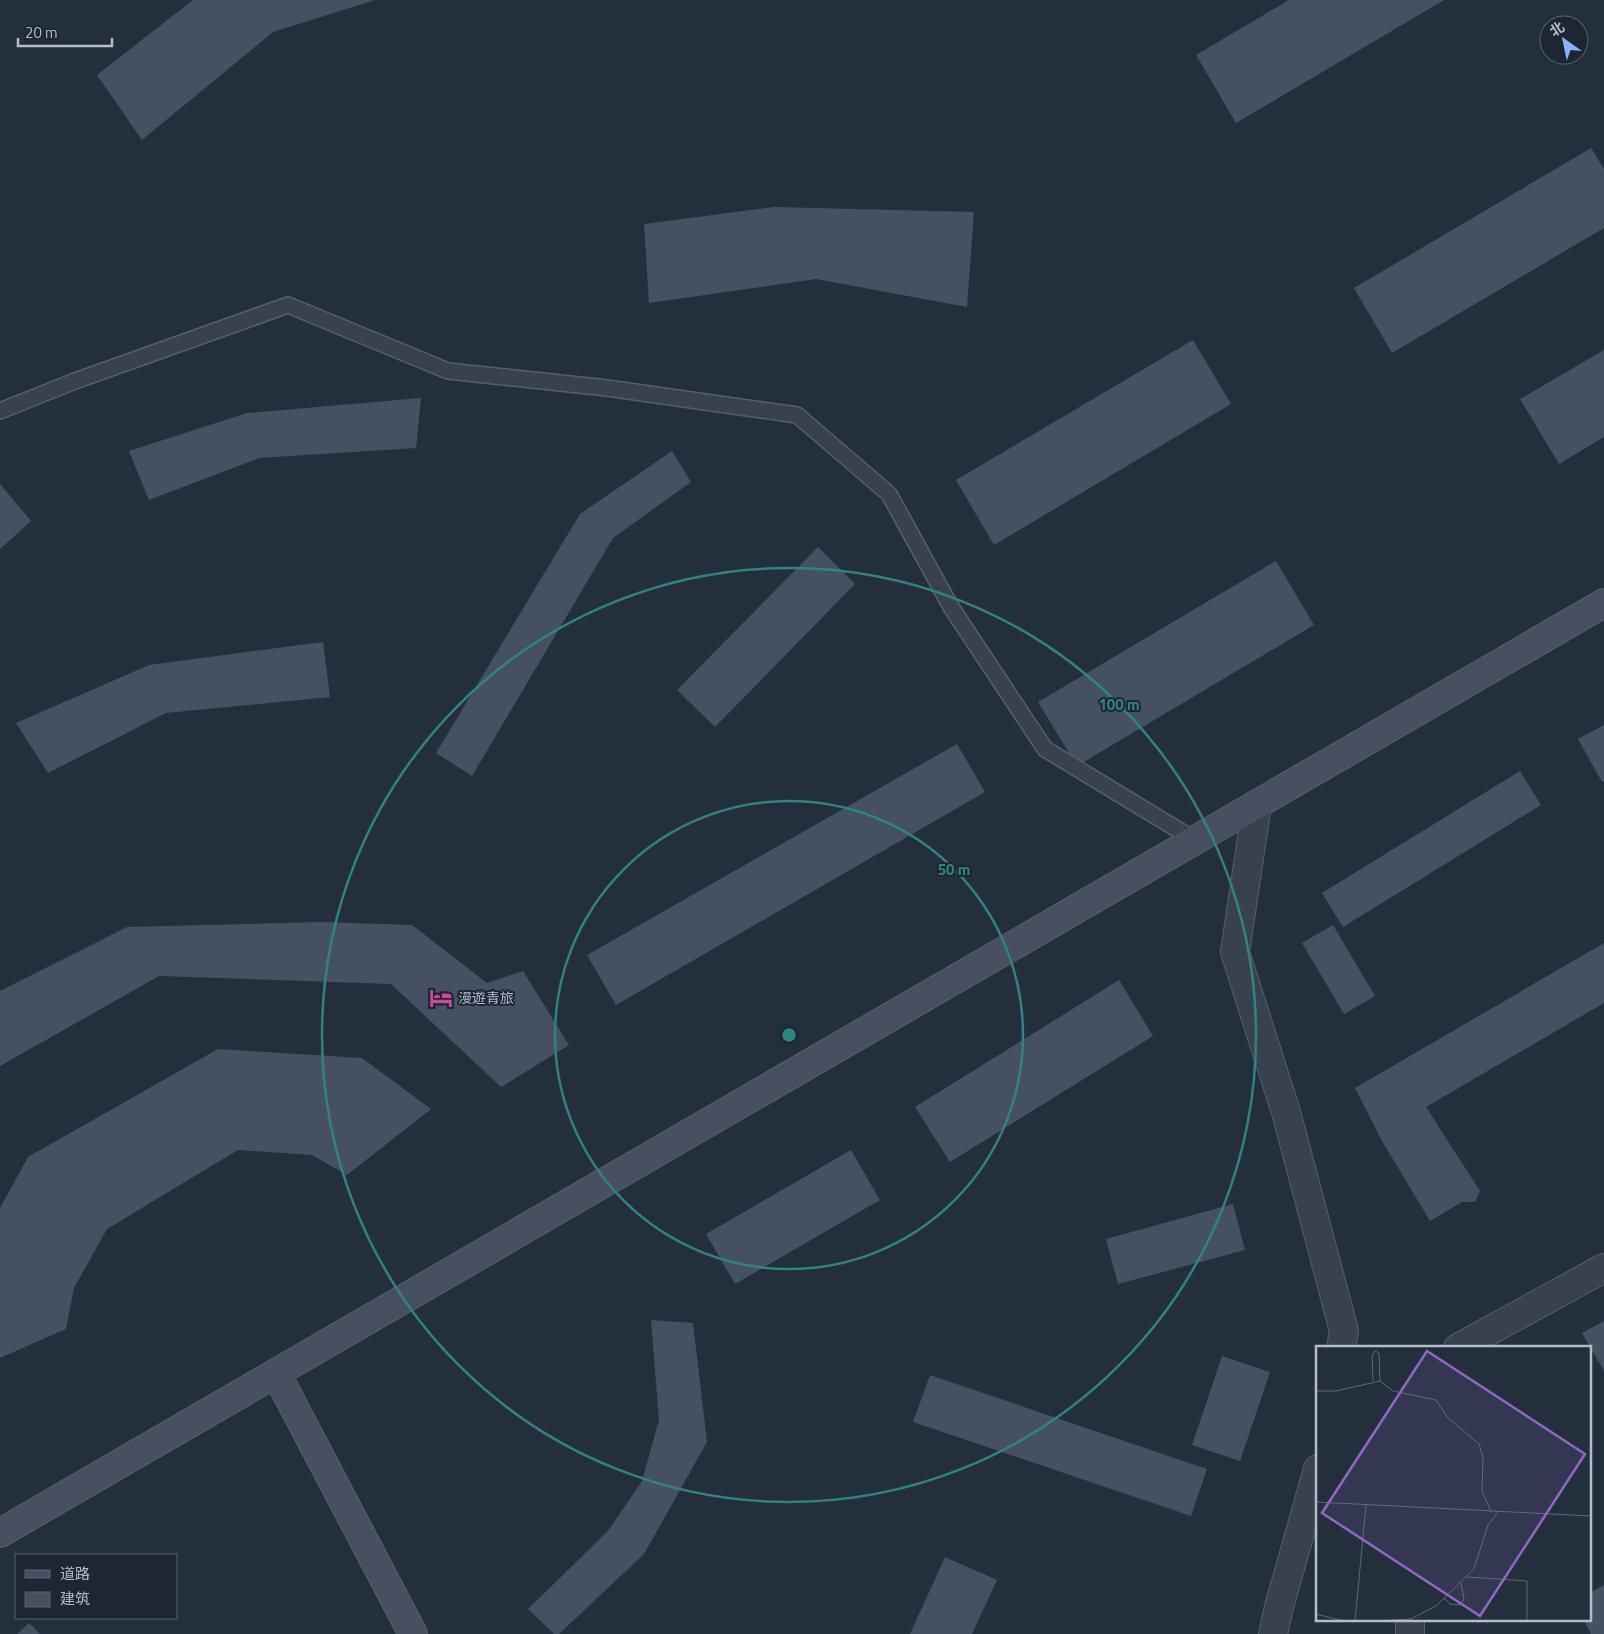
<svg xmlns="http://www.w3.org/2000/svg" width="1604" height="1634" font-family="'Titillium Web','Noto Sans SC',sans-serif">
<rect width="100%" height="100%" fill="#242f3e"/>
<g fill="#455162">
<path d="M193,0h182l-102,32 -131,108 -45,-65z"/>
<path d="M1289,0h155l-208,123 -40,-68z"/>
<path d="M1591,148l13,21v59l-212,125 -38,-65z"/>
<path d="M774,207l200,5 -7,95 -151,-28 -167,24 -5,-79z"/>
<path d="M1193,340l38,64 -237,141 -38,-65z"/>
<path d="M1604,350v87l-45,27 -39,-65z"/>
<path d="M421,398l-5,50 -157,10 -110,42 -20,-49 118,-38z"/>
<path d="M672,451l19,31 -78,56 -141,238 -36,-23 144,-239z"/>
<path d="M0,484l31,37 -31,28z"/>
<path d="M818,547l37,37 -140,143 -38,-37z"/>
<path d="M1276,561l38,64 -237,141 -39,-64z"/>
<path d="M323,642l7,55 -164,16 -118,60 -32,-50 133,-58z"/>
<path d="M1604,725v56l-2,1 -24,-43z"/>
<path d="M957,744l28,48 -369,213 -29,-50z"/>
<path d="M1520,771l21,34 -198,122 -21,-34z"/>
<path d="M321,922l91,3 75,58 36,-12 46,74 -68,42 -110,-103 -232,-8 -159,90v-75l127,-64z"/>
<path d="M1333,925l42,71 -31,18 -42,-71z"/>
<path d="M1604,943v60l-178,104 54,84 -5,11h-13l-32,19 -48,-80 -27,-53z"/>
<path d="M1119,980l34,56 -203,126 -35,-55z"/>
<path d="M218,1049l144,9 69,51 -84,66 -35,-20 -74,-5 -131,79 -33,59 -8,41 -66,29v-150l28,-51z"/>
<path d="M851,1150l29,50 -145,84 -29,-50z"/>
<path d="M1233,1204l12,46 -127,34 -12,-45z"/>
<path d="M651,1320l42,3 14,119 -63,112 -85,80h-5l-26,-25 80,-78 34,-50 17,-61z"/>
<path d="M1604,1321v50l-22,-38z"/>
<path d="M1222,1356l48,16 -30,89 -48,-16z"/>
<path d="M930,1375l277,94 -16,47 -278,-94z"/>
<path d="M945,1557l52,23 -25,54h-62z"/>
<path d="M1604,1585v49h-13l-7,-14h6v-27z"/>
<path d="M29,1623l11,11h-23z"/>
</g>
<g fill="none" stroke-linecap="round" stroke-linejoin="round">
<defs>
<path id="lane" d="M0,411l75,-30 213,-76 160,66 159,17 190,27 92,79 62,113 94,142 150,91"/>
<g id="street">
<path d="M1257,804l-22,148 51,160 58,219 -3,17"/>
<path d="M1458,1348l146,-80"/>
<path d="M1410,1620v14"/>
<path d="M1273,1634l6,-27 39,-138"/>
</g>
<g id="secondary">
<path d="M276,1373l137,261"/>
<path d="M0,1533l1604,-930"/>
</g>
</defs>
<use href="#lane" stroke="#565f6c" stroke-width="18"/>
<use href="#street" stroke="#565f6c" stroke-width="30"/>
<use href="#secondary" stroke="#565f6c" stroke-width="30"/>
<use href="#lane" stroke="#38414e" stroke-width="15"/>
<use href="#street" stroke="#38414e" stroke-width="28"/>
<use href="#secondary" stroke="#465061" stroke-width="28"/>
</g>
<g fill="none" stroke="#308480" stroke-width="2.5">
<circle cx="789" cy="1035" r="234"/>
<circle cx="789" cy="1035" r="467"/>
</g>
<defs>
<symbol id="hotel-bare" viewBox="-9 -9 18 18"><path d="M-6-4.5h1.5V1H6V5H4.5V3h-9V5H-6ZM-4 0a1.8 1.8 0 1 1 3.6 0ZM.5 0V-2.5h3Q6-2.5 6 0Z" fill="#d1479c" stroke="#1d2633" stroke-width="2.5" paint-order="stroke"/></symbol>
</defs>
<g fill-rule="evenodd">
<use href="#hotel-bare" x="425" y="982" width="32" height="32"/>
</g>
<g text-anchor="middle" stroke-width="4" stroke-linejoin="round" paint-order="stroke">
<g font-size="14" fill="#b4bcc9" stroke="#1d2633" text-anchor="start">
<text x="458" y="1003">漫遊青旅</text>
</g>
</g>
<g transform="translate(1316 1346)">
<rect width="275" height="275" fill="#242f3e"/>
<path fill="none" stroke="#5e6776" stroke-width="1" d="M57,35l-1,-25 3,-5 4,2 1,28M0,45h20l44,-10 13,10 43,9 11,17 32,27 4,13 -1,35 9,19M0,156l275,14M151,231l60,4v40M128,252l6,6 10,1 4,-6 -3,-16M0,268l27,7M39,275l11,-116M57,275l38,-2 25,-13 38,-37 14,-44 11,-14"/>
<path fill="#9266c3" fill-opacity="0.15" stroke="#9266c3" stroke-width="2.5" d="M111,5l158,103 -105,162 -158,-103z"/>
<rect width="275" height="275" fill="none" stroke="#b4bcc9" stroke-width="2.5"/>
</g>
<circle cx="789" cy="1035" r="8" fill="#308480" stroke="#1d2633" stroke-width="2.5"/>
<g font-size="15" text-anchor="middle" font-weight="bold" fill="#308480" stroke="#1d2633" stroke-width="4" stroke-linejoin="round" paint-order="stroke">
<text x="1119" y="710">100 m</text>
<text x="954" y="875">50 m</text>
</g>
<rect x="15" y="1554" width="162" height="65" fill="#1d2633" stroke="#59626f"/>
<rect x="25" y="1570" width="25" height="8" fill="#465061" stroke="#59626f"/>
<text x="60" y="1579" font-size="15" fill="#b4bcc9">道路</text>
<rect x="25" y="1592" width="25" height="15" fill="#455162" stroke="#59626f"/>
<text x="60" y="1604" font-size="15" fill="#b4bcc9">建筑</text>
<g transform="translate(1564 40) rotate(327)"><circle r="24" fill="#1d2633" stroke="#59626f"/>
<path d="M0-4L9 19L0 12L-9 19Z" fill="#8ab4f8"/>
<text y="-8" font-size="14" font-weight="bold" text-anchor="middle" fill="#b4bcc9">北</text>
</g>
<path d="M18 38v8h94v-8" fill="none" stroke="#b4bcc9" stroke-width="2.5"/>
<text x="25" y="38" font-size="15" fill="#b4bcc9" stroke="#1d2633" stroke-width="4" paint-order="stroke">20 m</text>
</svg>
